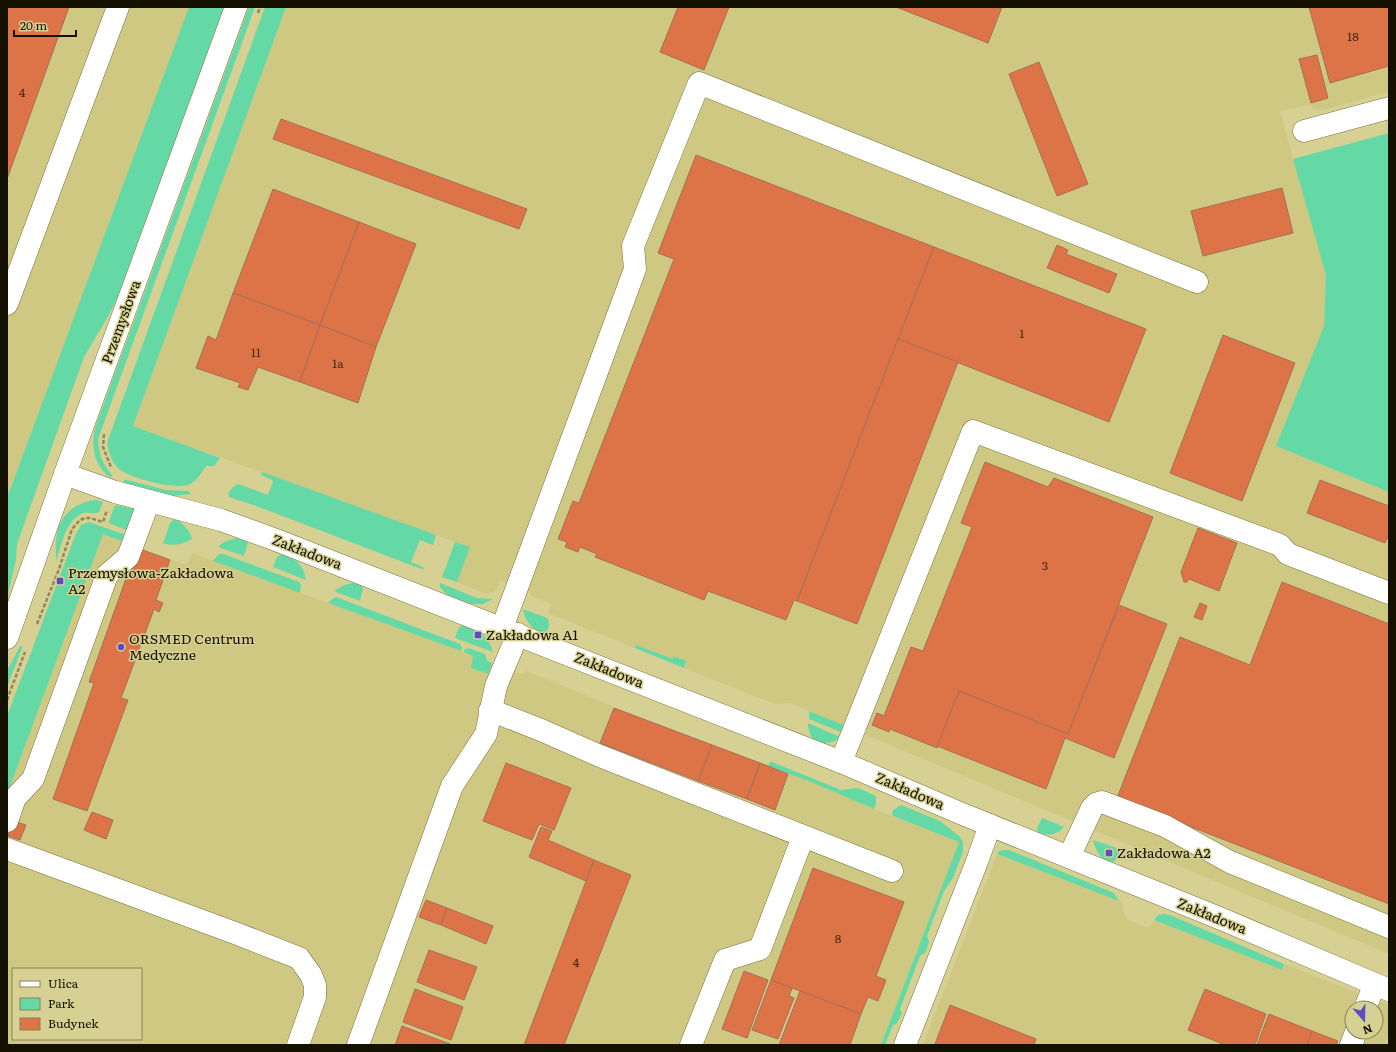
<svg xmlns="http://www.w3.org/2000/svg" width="1396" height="1052" font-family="Literata,serif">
<rect width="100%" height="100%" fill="#d6d093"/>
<g fill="#cfc883" fill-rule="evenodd">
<path d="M7,7h182l-182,491z"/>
<path d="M286,7h1103v85l-70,19 -11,-6 -28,6 46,164 -2,51 -48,120 113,46v462l-580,-243 -19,-8 -15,1 -91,-36 2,-7 -11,-5 -2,4 -37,-15 -1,3 -87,-35 3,-9 -20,-8v-2l-25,-10 -6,-3 -3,8 -7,4h-6l-27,-11 12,-35 -336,-121z"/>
<path d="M103,534l81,30 5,-3 3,-8 21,8 261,95 -3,12 16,6 4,-10 26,9 6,1 4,-3 87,36 195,74 65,28 85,33 -78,203h-874v-209l9,-24 -9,-17zM13,969h128v70h-128z"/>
<path d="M997,854l125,48 4,17 23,9 5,-8 128,50 2,-6 105,41v29l-4,11h-462zM1352,1008h24v24h-24z"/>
</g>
<g fill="#64d9a6">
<path d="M189,7h35l-106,289 -9,19 -25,42 -67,187 -1,16 -9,38v-100z"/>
<path d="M249,7h6l-157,432c1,15 4,25 14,36l-1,3c-17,-12 -20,-31 -16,-50z"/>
<path d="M265,7h21l-153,419 87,32 -6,8h-8c-4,6 -8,13 -14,17 -12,9 -64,-5 -74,-15 -7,-7 -9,-16 -11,-25z"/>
<path d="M1389,133v359l-113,-46 48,-120 2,-51 -33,-116z"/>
<path d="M262,472l174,63 -3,10 -13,-5 -9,22 12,5 1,3 -165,-63 -30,-10c-2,-6 4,-10 9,-13l30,11 5,-13 -1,-2 -11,-5z"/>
<path d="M124,480h3l39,10 22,1 3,3 -18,2 -50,-12z"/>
<path d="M97,500l6,2 -4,10c-5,3 -12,-1 -18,2 -16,8 -20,33 -25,48 0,-9 -1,-19 1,-28 3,-20 21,-33 40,-34z"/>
<path d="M115,505l20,4 -4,23 -22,-9v-2z"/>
<path d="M175,519c9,5 14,10 17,20 -9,5 -18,8 -29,4l7,-20z"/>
<path d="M89,522l40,14 -2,7 -24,-9 -96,261v-79l68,-180 6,-11z"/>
<path d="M237,538l9,3 2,2 -4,13 -26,-9 6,-5z"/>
<path d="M455,542l15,5 -13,35 -15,-5z"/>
<path d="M219,554h4l76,28 2,3 -1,8 -87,-32z"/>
<path d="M282,554c15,6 21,10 24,26l-33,-13 4,-10z"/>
<path d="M353,583l8,2 2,3 -3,13 -26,-10 10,-6z"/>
<path d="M440,583l37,15 16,1 -10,5h-13l-23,-9 -7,-8z"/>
<path d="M336,597l124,47 2,4 -1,3 -133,-48 4,-4z"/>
<path d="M523,609l22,8 3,2 1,7 -3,8c-13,-3 -21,-12 -23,-25z"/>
<path d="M463,625c17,6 24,9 30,27l-38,-14 4,-11z"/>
<path d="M636,645l37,14 1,-3 12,5 -2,7 -49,-20z"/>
<path d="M20,646h2v2l-15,39v-16z"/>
<path d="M468,648l17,6 2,7 5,2 -4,11 -17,-6 2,-12 -9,-4v-2z"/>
<path d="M809,711l39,16 -5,6 -34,-14z"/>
<path d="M808,723l32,14 -5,4 -17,4c-6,-6 -10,-13 -10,-22z"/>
<path d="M770,762h2l69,28 17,-2 16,7 2,2v7l-2,5 -65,-28 -41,-15z"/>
<path d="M901,805l39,16 20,16 3,5v9l-2,6 -8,21 -9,13 -17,45 2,6 -4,11 -5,3 -20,53 2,4 -5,10 -4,2 -8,20h-4l78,-203 -66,-26 -1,-2 1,-4z"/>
<path d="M1042,818l22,9c-7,8 -16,9 -26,6l-1,-5z"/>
<path d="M1093,840l27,9 -5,12c-12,5 -20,-12 -22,-21z"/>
<path d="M1004,850h5l105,43 5,8 -122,-47 2,-3z"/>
<path d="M1163,914l7,1 114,49 -2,6 -128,-50 4,-5z"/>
</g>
<g fill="#dd7448" stroke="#a76f58">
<path d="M7,7h62l-62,172z"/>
<path d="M678,7h51l-25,63 -44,-18z"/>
<path d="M896,7h106l-14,36z"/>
<path d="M1309,7h80v59l-59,17z"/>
<path d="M1317,55l11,43 -17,5 -12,-44z"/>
<path d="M1039,62l49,122 -31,12 -48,-122z"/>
<path d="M281,119l246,90 -8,20 -246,-90z"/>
<path d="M696,155l238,92 -137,354 -3,-1 -8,20 -78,-29 -4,9 -109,-43 2,-3 -17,-7 -2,5 -13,-5 2,-5 -9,-3 15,-38 6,2 95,-244 -16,-6z"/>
<path d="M1282,188l11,45 -90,23 -12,-45z"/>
<path d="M273,189l86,33 -39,103 -87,-32z"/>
<path d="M359,222l57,22 -40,103 -56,-22z"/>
<path d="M1057,245l11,5 -2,4 51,20 -8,19 -62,-25z"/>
<path d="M934,247l212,82 -37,93 -211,-83z"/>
<path d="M233,293l87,32 -20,57 -42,-15 -10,23 -10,-3 2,-4 -44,-15 12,-32 8,4z"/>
<path d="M320,325l56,22 -18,56 -58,-21z"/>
<path d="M1223,335l72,28 -53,138 -72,-28z"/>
<path d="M898,339l60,23 -101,262 -60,-23z"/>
<path d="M985,462l63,25 6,-9 99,39 -85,217 -109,-43 -22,57 -47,-19 -1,3 -17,-7 5,-12 7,3 27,-69 12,4 49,-124 -11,-4z"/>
<path d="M1320,480l69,26v28l-4,9 -78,-30z"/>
<path d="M1198,528l39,15 -18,48 -30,-12 -2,3h-3l-3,-10z"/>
<path d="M137,548l33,12 -14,40 7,3 -4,9 -5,-3 -33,89 7,2 -41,111 -34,-12 41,-116 -5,-1z"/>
<path d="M1282,582l107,42v280l-272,-106 63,-161 70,28z"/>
<path d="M1200,603l7,3 -5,14 -8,-3z"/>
<path d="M1119,605l48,19 -53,134 -49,-20 -19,51 -109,-43 22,-55 109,43z"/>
<path d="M614,708l98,37 -14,36 -98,-38z"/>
<path d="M712,745l48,18 -13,36 -49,-18z"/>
<path d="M506,763l65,25 -17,42 -15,-6 -7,16 -49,-19z"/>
<path d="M760,763l28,11 -13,36 -28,-11z"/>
<path d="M92,812l21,8 -7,19 -22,-9z"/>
<path d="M13,821l13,4 -6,15 -12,-4z"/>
<path d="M541,827l11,4 -4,9 46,20 -8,21 -57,-24z"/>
<path d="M594,860l37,15 -67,170h-40z"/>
<path d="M813,868l91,34 -28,74 10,4 -8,21 -10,-4 -7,17 -90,-34z"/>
<path d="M426,900l21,8 -6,17 -22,-8z"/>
<path d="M447,908l46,18 -7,18 -45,-19z"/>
<path d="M429,950l48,17 -13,33 -47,-18z"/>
<path d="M744,971l24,9 -21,58 -25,-9z"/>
<path d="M771,980l21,8 -3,8 5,2 -16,41 -26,-9z"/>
<path d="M415,989l48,18 -12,33 -48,-18z"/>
<path d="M1205,989l61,25 -11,31h-30l-37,-15z"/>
<path d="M800,991l61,23 -11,31h-71z"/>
<path d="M950,1005l86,34 -2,6h-96l-3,-1z"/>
<path d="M1269,1014l43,17 -5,14h-50z"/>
<path d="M402,1026l48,18 -1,1h-54z"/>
<path d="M1312,1031l26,10 -2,4h-29z"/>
</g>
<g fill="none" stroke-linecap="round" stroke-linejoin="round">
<defs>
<g id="minor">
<path d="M1304,131l85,-23"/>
<path d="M7,304l111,-297"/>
<path d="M65,474l50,18 106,28 55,20 565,222 119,51 264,107 165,70"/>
<path d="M502,628l133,-359 -2,-23 66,-163 498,199"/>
<path d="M7,638l58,-164 171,-467"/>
<path d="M490,710l51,20 59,26 292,115"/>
<path d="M841,762l132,-331 307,114 8,9 101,39"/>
<path d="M7,821l8,-23 18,-19 74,-204 21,-18 21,-56"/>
<path d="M7,849l228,84 64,25 12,17 4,10v12l-17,48"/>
<path d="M1069,857l23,-49 4,-4 6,-2 63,24 65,36 159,65"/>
<path d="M1365,1008l10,-24"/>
<path d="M358,1045l94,-259 34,-52 10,-48 22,-52"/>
<path d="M691,1045l34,-85 35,-11 43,-112"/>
<path d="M905,1045l73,-186 12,-34"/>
<path d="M1351,1045l5,-13"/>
</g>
</defs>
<use href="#minor" stroke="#7a7339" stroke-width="23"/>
<g stroke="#8e8a5d" stroke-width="2.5" stroke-dasharray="4 2" stroke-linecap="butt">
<path d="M258,13l2,-6"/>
<path d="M104,434l-1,13 8,20"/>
<path d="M37,624l22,-55 13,-40 8,-9 5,-2h5l13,4 4,-12"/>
<path d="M7,700l18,-48"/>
</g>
<use href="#minor" stroke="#fff" stroke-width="22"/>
</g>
<g fill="#5a4dc5" stroke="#d6d093" stroke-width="1.5">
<rect x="56" y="577" width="8" height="8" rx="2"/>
<rect x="474" y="631" width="8" height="8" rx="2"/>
<circle cx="121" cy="647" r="4"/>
<rect x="1105" y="849" width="8" height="8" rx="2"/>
</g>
<g text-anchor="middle" stroke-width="3" stroke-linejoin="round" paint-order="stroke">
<g font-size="12" fill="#462a12">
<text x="1353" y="41">18</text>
<text x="22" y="97">4</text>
<text x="1022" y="338">1</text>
<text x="256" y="357">11</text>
<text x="338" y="368">1a</text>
<text x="1045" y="570">3</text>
<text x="838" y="943">8</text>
<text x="576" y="967">4</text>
</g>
<g font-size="14" fill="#141100" stroke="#d6d093">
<text transform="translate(121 322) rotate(-70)" y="5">Przemysłowa</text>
<text transform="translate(307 552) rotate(21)" y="5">Zakładowa</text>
<text transform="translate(609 670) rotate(22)" y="5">Zakładowa</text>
<text transform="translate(910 791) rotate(23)" y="5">Zakładowa</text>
<text transform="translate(1212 916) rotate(22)" y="5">Zakładowa</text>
</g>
<g font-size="14" fill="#141100" stroke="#d6d093" text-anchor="start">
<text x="68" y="578">Przemysłowa-Zakładowa<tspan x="68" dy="16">A2</tspan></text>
<text x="486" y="640">Zakładowa A1</text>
<text x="129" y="644">ORSMED Centrum<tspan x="129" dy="16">Medyczne</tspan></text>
<text x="1117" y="858">Zakładowa A2</text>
</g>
</g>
<rect width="1396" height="1052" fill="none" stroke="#141100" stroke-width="16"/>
<rect x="12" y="968" width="130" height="72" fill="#d6d093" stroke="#888458"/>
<rect x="20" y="981" width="20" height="6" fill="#ffffff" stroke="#888458"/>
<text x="48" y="988" font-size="12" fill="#141100">Ulica</text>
<rect x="20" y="998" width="20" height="12" fill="#64d9a6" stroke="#888458"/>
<text x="48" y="1008" font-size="12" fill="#141100">Park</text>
<rect x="20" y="1018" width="20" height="12" fill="#dd7448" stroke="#888458"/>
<text x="48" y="1028" font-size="12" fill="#141100">Budynek</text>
<g transform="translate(1364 1020) rotate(160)"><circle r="19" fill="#d6d093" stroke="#888458"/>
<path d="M0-3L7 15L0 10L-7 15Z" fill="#5a4dc5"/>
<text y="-6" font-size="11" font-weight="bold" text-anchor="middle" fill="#141100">N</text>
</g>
<path d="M14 30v6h62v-6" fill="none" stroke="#141100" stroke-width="2"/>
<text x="20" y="30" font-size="12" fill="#141100" stroke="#d6d093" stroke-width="3" paint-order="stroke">20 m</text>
</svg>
